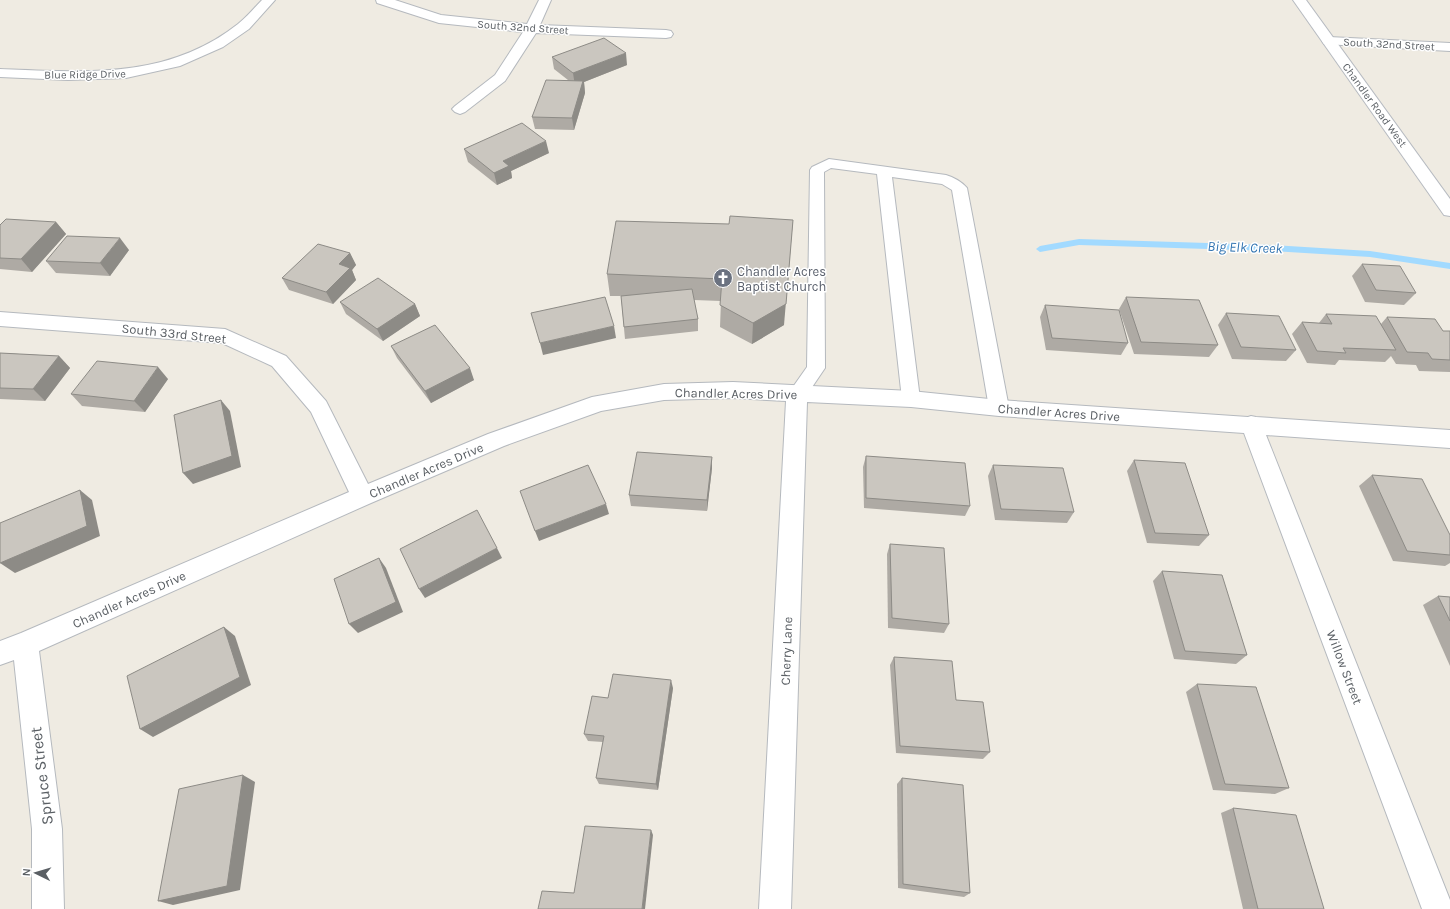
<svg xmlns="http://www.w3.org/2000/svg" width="1450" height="909" font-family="Karla,sans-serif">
<rect width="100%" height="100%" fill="#efebe2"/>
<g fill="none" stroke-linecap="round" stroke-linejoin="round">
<path fill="#a2daff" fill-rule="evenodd" d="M1079,239l193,6 98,6 80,12v6l-80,-12 -98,-6 -193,-6 -39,7 -4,-3 4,-3z"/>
<defs>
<path id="lane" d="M829,159l117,16c7,2 16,7 21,13l42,220 -3,5 -7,2 -7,-2 -3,-5 -37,-218 -10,-6 -50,-7 28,222 -2,5 -7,2 -7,-2 -2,-5 -25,-225 -46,-6 -7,4 1,196 -21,31 -7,2 -7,-2 -2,-5 19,-27 3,-197 2,-3z"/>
<g id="street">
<path d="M262,0h13l-26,29 -26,18 -43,19 -54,12 -58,2 -68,-3v-8c85,3 167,11 238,-45 9,-7 16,-16 24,-24z"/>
<path d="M376,0h19l46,15 86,9 12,-24h12l-11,25 126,5 5,1 2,3 -2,3 -5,1 -130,-5 -31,48 -40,31 -5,2 -5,-2 -3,-3 3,-3 40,-31 28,-43 -84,-9 -62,-20z"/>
<path d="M1329,37l121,6v8l-126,-7 -2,-3 2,-3z"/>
<path d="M0,312l225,17 61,27 40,45 42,83 120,-50 104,-37 72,-13 69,-2 178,9 88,9 249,17 3,-1 5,1 194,13v18l-184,-13 184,465v9h-28l-178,-476 -245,-17 -88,-9 -104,-5 -16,507h-32l27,-508 -53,-3 -69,2 -63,11 -97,35 -133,57 -332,148 23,178 2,80h-32v-80l-18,-169 -14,5v-24l21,-8 328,-141 -38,-80 -39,-46 -50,-23 -222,-17z"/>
</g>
<path id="secondary" d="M1293,0h13l144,199v17l-6,-1z"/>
</defs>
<use href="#lane" stroke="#b5b9be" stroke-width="2"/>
<use href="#street" stroke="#b5b9be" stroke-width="2"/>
<use href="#secondary" stroke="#b6bac0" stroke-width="2"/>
<use href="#lane" fill="#fff" fill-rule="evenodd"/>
<use href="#street" fill="#fff" fill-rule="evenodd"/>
<use href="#secondary" fill="#fff" fill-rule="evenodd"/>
</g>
<g fill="#aeaaa4">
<path d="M552,57l75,8 -43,17 1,11 -11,37 -39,-1 -3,-12 36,-37 -14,-11z"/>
<path d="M464,149l85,4 -38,18 1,7 -15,7 -29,-23z"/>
<path d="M56,222l10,12 -34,38 -32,-3v-44z"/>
<path d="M729,224l55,101 -32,19 -32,-17 1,-26 -27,-1 4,19v12l-73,8 -4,-43h-11l-3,-22z"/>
<path d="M129,250l-19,26 -54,-3 -10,-12z"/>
<path d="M350,253l6,12 -4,5 4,10 -23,24 -44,-14 -7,-12z"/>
<path d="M1362,264l54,29 -12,12 -39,-3 -13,-26z"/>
<path d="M1126,297l92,48 -9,12 -75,-3 -15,-45z"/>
<path d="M340,302l75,2 5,12 -37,25 -37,-27z"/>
<path d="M1045,305l83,38 -7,12 -75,-5 -6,-33z"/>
<path d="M1226,313l70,37 -10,11 -54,-2 -14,-34z"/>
<path d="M1326,314l55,10 6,-7 56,14h7v41l-31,-1 -3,-6 -20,-1 -5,-8 -6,6 -46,-2 -4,5 -28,-2 -15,-29 10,-12 17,1z"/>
<path d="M391,346l83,34 -43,23 -34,-45z"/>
<path d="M0,353l59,3 11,12 -25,33 -45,-2z"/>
<path d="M168,379l-23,33 -63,-6 -11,-12z"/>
<path d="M866,456l104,50 -5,10 -101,-8 -1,-41z"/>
<path d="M712,457v11l-5,43 -76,-5 -2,-11z"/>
<path d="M1134,460l75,75 -10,11 -52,-3 -20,-72z"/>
<path d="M993,465l81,47 -7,11 -72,-3 -7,-44z"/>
<path d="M1372,475l78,60v28l-5,3 -52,-5 -34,-75z"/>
<path d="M890,544l59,80 -5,9 -56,-5 -1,-74z"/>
<path d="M1162,571l85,84 -11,9 -62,-5 -21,-78z"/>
<path d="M1438,596l12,1v69l-27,-61z"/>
<path d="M894,657l62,43 34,52 -7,7 -87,-6 -6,-88z"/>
<path d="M1197,684l92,104 -14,6 -62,-4 -27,-98z"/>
<path d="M673,688l-15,102 -59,-6 -3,-6 7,-36 -15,-1 -4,-7 24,-36z"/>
<path d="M902,778l68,115 -6,4 -66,-9 -1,-104z"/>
<path d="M1233,808l91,101h-81l-22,-96z"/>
</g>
<g fill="#8d8b86">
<path d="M626,53l1,12 -43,17 1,11 -11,37 -2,-12 3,-32 -2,-13z"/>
<path d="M546,141l3,12 -38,18 1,7 -15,7 -3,-12 9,-12z"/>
<path d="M793,220l-9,105 -32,19 1,-21z"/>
<path d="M56,222l10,12 -34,38 -11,-13z"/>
<path d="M120,238l9,12 -19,26 -10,-13z"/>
<path d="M350,253l6,12 -4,5 4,10 -23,24 -7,-12 13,-28z"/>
<path d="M415,304l5,12 -37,25 -6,-12z"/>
<path d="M614,326l2,12 -73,17 -3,-12z"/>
<path d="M59,356l11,12 -25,33 -12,-12z"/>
<path d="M158,367l10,12 -23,33 -11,-11z"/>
<path d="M470,368l4,12 -43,23 -6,-12z"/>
<path d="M221,400l9,11 11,56 -48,17 -10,-11z"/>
<path d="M712,457v11l-5,43v-11z"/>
<path d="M80,490l12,10 8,36 -85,37 -15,-10z"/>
<path d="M606,504l3,10 -70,27 -4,-10z"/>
<path d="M497,548l5,10 -77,40 -6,-9z"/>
<path d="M379,558l7,10 17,44 -45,21 -9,-9z"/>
<path d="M224,627l11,9 16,49 -98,52 -13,-8z"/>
<path d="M671,680l2,8 -15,102 -2,-6z"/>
<path d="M243,775l12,7 -15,108 -67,15 -15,-4z"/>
<path d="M651,830l2,5 -8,74h-3z"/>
</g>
<g fill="#cac6bf" stroke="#8d8b86">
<path d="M604,38l22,15 -53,20 -21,-16z"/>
<path d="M546,80l37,1 -11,37 -40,-1z"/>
<path d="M522,123l24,18 -43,20 6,5 -15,7 -30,-24z"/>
<path d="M730,216l63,4 -7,84 -33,19 -33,-18 2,-26 -115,-5 9,-53 113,3z"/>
<path d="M6,219l50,3 -35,37 -21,-1v-33z"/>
<path d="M67,236l53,2 -20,25 -54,-2z"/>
<path d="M318,244l32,9 -11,11 11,4 -24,24 -44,-14z"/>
<path d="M1362,264l38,2 16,27 -40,-3z"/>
<path d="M378,278l37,26 -38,25 -37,-27z"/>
<path d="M692,289l6,30 -74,8 -3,-31z"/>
<path d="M605,297l9,29 -74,17 -9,-30z"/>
<path d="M1126,297l73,3 19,45 -77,-3z"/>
<path d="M1045,305l74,5 9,33 -76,-5z"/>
<path d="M1226,313l53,3 17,34 -55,-3z"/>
<path d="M1326,314l50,2 20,34 -53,-2 3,5 -29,-2 -15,-29 30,2z"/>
<path d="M1387,317l48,2 8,12h7v29l-18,-1 -4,-6 -21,-1z"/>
<path d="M435,325l35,43 -45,23 -34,-45z"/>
<path d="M0,353l59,3 -26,33 -33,-1z"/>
<path d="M97,361l61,6 -24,34 -63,-7z"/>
<path d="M221,400l11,56 -49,17 -9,-58z"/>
<path d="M637,452l75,5 -5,43 -78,-5z"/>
<path d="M866,456l99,7 5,43 -104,-8z"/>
<path d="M1134,460l51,3 24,72 -54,-2z"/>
<path d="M588,465l18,39 -71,27 -15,-40z"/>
<path d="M993,465l70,3 11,44 -73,-3z"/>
<path d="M1372,475l50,4 28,56v20l-43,-4z"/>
<path d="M80,490l7,36 -87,37v-40z"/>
<path d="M477,510l20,38 -78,41 -19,-40z"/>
<path d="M890,544l54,4 5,76 -57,-6z"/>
<path d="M379,558l17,44 -47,22 -15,-45z"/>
<path d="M1162,571l60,4 25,80 -62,-4z"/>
<path d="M1438,596l12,1v24z"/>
<path d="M224,627l16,50 -100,52 -13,-53z"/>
<path d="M894,657l58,4 4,39 27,2 7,50 -90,-6z"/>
<path d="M613,674l58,6 -15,104 -60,-6 8,-42 -20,-2 8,-38 16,2z"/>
<path d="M1197,684l59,3 33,101 -64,-4z"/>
<path d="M243,775l-16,111 -69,15 21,-112z"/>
<path d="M902,778l61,7 7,108 -67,-9z"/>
<path d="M1233,808l63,7 28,94h-66z"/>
<path d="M585,826l66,4 -9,79h-104l4,-18 32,2z"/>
</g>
<defs>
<symbol id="church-disc" viewBox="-11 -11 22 22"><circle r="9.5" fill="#6b7280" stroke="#fff"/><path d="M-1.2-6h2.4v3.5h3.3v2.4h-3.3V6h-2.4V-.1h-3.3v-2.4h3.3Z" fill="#fff"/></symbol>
</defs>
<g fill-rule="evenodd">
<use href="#church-disc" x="712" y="267" width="22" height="22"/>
</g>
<g text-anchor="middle" stroke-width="3" stroke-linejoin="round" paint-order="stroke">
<g font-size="11" fill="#5a5f64" stroke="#fff">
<text transform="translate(523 27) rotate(4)" y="4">South 32nd Street</text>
<text transform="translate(1389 44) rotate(3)" y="4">South 32nd Street</text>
<text transform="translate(85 74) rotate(-1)" y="4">Blue Ridge Drive</text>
<text transform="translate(1375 105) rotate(54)" y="4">Chandler Road West</text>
</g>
<g font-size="13" fill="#5b616d" stroke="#fff" text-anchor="start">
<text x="737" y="276">Chandler Acres<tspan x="737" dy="15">Baptist Church</tspan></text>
</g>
<g font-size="13" fill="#5a5f64" stroke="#fff">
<text transform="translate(174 333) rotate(6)" y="5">South 33rd Street</text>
<text transform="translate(736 393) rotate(1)" y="5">Chandler Acres Drive</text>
<text transform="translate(1059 412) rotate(4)" y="5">Chandler Acres Drive</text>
<text transform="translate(426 470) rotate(-23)" y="5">Chandler Acres Drive</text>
<text transform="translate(129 599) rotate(-24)" y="5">Chandler Acres Drive</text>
<text transform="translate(786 651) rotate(-88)" y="5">Cherry Lane</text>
<text transform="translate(1345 667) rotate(69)" y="5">Willow Street</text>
</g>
<g font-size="14" font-style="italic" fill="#3375b2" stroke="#fff">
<text transform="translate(1245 247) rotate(2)" y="5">Big Elk Creek</text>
</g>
<g font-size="16" fill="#5a5f64" stroke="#fff">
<text transform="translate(41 776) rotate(-97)" y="6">Spruce Street</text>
</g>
</g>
<g transform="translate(36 873) rotate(275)" stroke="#ffffff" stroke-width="3" paint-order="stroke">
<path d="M0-3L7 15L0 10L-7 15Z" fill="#5a5f64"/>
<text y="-6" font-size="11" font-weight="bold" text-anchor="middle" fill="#5a5f64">N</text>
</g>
</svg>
